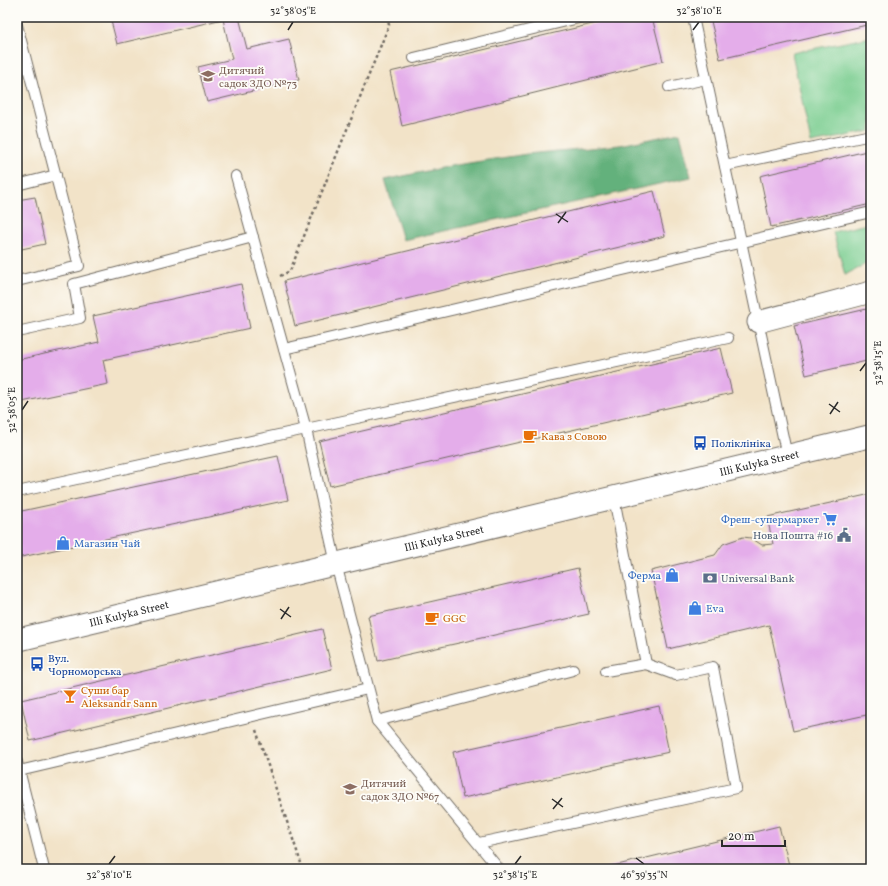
<svg xmlns="http://www.w3.org/2000/svg" width="888" height="886" font-family="Vollkorn,serif">
<rect width="100%" height="100%" fill="#fdfcf7"/>
<filter id="ink" filterUnits="userSpaceOnUse"><feTurbulence type="fractalNoise" baseFrequency=".025" numOctaves="2"/><feDisplacementMap in="SourceGraphic" scale="8" xChannelSelector="R" yChannelSelector="G"/><feConvolveMatrix kernelMatrix="1 2 1 2 8 2 1 2 1" color-interpolation-filters="sRGB"/></filter>
<filter id="wash" filterUnits="userSpaceOnUse"><feTurbulence type="fractalNoise" baseFrequency=".012" numOctaves="4" result="noise"/><feDisplacementMap in="SourceGraphic" scale="16" xChannelSelector="R" yChannelSelector="G"/><feGaussianBlur stdDeviation="0.9" result="paint"/><feColorMatrix in="noise" values="0 0 0 0 0 0 0 0 0 0 0 0 0 0 0 0 0 1.4 0 .05"/><feComposite in="paint" operator="in"/></filter>
<g filter="url(#wash)">
<rect width="100%" height="100%" fill="#f2e3c8"/>
<g fill="#7bce91" stroke="#537c5e">
<path d="M871,37v94l-60,12 -19,-90z"/>
<path d="M871,223v38l-26,14 -12,-43z"/>
</g>
<path fill="#64b17b" stroke="#486e53" d="M680,133l11,44 -288,63 -18,-60 65,-14 77,-12 93,-9z"/>
<g id="blocks">
<g fill="#e4adea">
<path d="M110,17h129l8,32 42,-10 10,41 -92,22 -9,-35 34,-8 -9,-40 -106,25z"/>
<path d="M622,17h30l11,44 -261,65 -12,-54z"/>
<path d="M710,17h161v7l-151,35z"/>
<path d="M871,150v54l-100,23 -11,-51z"/>
<path d="M654,191l11,45 -370,90 -11,-45z"/>
<path d="M35,197l10,47 -28,6v-50z"/>
<path d="M241,284l9,44 -147,32 5,24 -91,19v-43l82,-18 -6,-26z"/>
<path d="M871,308v52l-65,15 -12,-49z"/>
<path d="M721,348l11,45 -402,93 -11,-45z"/>
<path d="M278,456l10,44 -271,58v-46z"/>
<path d="M871,494v220l-78,17 -24,-106 -101,24 -17,-78 64,-16 8,-11 20,-7 8,1 11,7 11,-1 -6,-27z"/>
<path d="M578,568l11,46 -211,47 -10,-45z"/>
<path d="M322,629l10,40 -302,72 -9,-41z"/>
<path d="M659,706l10,46 -206,46 -10,-46z"/>
<path d="M779,826l11,43h-185v-1z"/>
</g>
</g>
</g>
<g filter="url(#ink)">
<use href="#blocks" fill-opacity="0" stroke="#716b62" stroke-width="1"/>
<g fill="none" stroke-linecap="round" stroke-linejoin="round">
<defs>
<g id="lane">
<path d="M693,17l94,439"/>
<path d="M17,25l62,241 -62,15"/>
<path d="M414,58l169,-41"/>
<path d="M669,87l37,-8"/>
<path d="M725,166l146,-31"/>
<path d="M236,176l70,253 422,-91"/>
<path d="M17,185l39,-10"/>
<path d="M17,332l63,-14 -6,-34 179,-47"/>
<path d="M284,349l587,-137"/>
<path d="M17,492l289,-63 30,135 41,157 122,148"/>
<path d="M606,671l40,-7 -32,-166"/>
<path d="M377,721l196,-51"/>
<path d="M17,762l27,107"/>
<path d="M19,771l349,-82"/>
<path d="M479,843l257,-55 -23,-121 -37,8 -30,-11"/>
</g>
<path id="street" d="M758,322l113,-30"/>
<g id="secondary">
<path id="s1" d="M17,640l854,-204"/>
</g>
</defs>
<use href="#lane" stroke="#716b62" stroke-width="12"/>
<use href="#street" stroke="#716b62" stroke-width="23"/>
<use href="#secondary" stroke="#716b62" stroke-width="24"/>
<g stroke="#716b62" stroke-width="2.5" stroke-dasharray="3 3" stroke-linecap="butt">
<path d="M280,276l10,-5 99,-246 -2,-8"/>
<path d="M256,730l45,133"/>
</g>
<use href="#lane" stroke="#fff" stroke-width="10"/>
<use href="#street" stroke="#fff" stroke-width="21"/>
<use href="#secondary" stroke="#fff" stroke-width="22"/>
</g>
</g>
<path fill="none" stroke="#2b2b2b" stroke-width="1.5" d="M288,30l5,-8M693,30l6,-8M556,214l12,8M558,223l8,-11M860,371l6,-8M829,404l11,8M22,410l6,-9M830,414l8,-12M280,609l11,8M281,619l8,-12M552,799l11,8M553,809l9,-11M636,858l8,6M109,864l6,-8M515,864l6,-8"/>
<defs>
<symbol id="school-bare" viewBox="-9 -9 18 18"><path d="M0-5L7-2L0 1L-7-2ZM-4 1L0 2.5L4 1V4Q0 6-4 4Z" fill="#8d6e63" stroke="#fdfcf7" stroke-width="2.5" paint-order="stroke"/></symbol>
<symbol id="cafe-bare" viewBox="-9 -9 18 18"><path d="M-5.5-4.5H6V0H3Q3 3.5 0 3.5H-2.5Q-5.5 3.5-5.5 0ZM3-3.2v2h1.7v-2ZM-6 4.5H4V6H-6Z" fill="#e8710a" stroke="#fdfcf7" stroke-width="2.5" paint-order="stroke"/></symbol>
<symbol id="bus-bare" viewBox="-9 -9 18 18"><path d="M-5-6H5V4H4V6H2V4H-2V6H-4V4H-5ZM-3.5-4V0h7V-4ZM-3.5 1.2v1.5H-2V1.2ZM2 1.2v1.5H3.5V1.2Z" fill="#1a4fb4" stroke="#fdfcf7" stroke-width="2.5" paint-order="stroke"/></symbol>
<symbol id="supermarket-bare" viewBox="-9 -9 18 18"><path d="M-6-5.5h2.5l.6 2H6L4.5 2H-2.5L-4.4-4H-6ZM-1.5 3.2a1.3 1.3 0 1 0 .1 0ZM3 3.2a1.3 1.3 0 1 0 .1 0Z" fill="#3f7fe0" stroke="#fdfcf7" stroke-width="2.5" paint-order="stroke"/></symbol>
<symbol id="civic-bare" viewBox="-9 -9 18 18"><path d="M-.6-6.5H3V-4.5H.6V-3L4-1V1h2V6H-6V1h2V-1L-.6-3ZM-1.2 2.5V6h2.4V2.5Z" fill="#5c6f8a" stroke="#fdfcf7" stroke-width="2.5" paint-order="stroke"/></symbol>
<symbol id="shop-bare" viewBox="-9 -9 18 18"><path d="M-5-2.5h2.3a2.7 3.5 0 0 1 5.4 0H5L5.5 6h-11ZM-1.5-2.5h3a1.5 2.3 0 0 0-3 0Z" fill="#3f7fe0" stroke="#fdfcf7" stroke-width="2.5" paint-order="stroke"/></symbol>
<symbol id="bank-bare" viewBox="-9 -9 18 18"><path d="M-6-4H6V4H-6ZM0-2.3a2.3 2.3 0 1 0 0 4.6a2.3 2.3 0 1 0 0-4.6Z" fill="#5c6f8a" stroke="#fdfcf7" stroke-width="2.5" paint-order="stroke"/></symbol>
<symbol id="bar-bare" viewBox="-9 -9 18 18"><path d="M-6-5H6L.8 .8V4.5H3.5V6h-7V4.5H-.8V.8Z" fill="#e8710a" stroke="#fdfcf7" stroke-width="2.5" paint-order="stroke"/></symbol>
</defs>
<g fill-rule="evenodd">
<use href="#school-bare" x="198" y="66" width="20" height="20"/>
<use href="#cafe-bare" x="520" y="426" width="20" height="20"/>
<use href="#bus-bare" x="690" y="433" width="20" height="20"/>
<use href="#supermarket-bare" x="820" y="509" width="20" height="20"/>
<use href="#civic-bare" x="834" y="525" width="20" height="20"/>
<use href="#shop-bare" x="53" y="533" width="20" height="20"/>
<use href="#shop-bare" x="662" y="565" width="20" height="20"/>
<use href="#bank-bare" x="700" y="568" width="20" height="20"/>
<use href="#shop-bare" x="685" y="598" width="20" height="20"/>
<use href="#cafe-bare" x="422" y="608" width="20" height="20"/>
<use href="#bus-bare" x="27" y="654" width="20" height="20"/>
<use href="#bar-bare" x="60" y="686" width="20" height="20"/>
<use href="#school-bare" x="340" y="779" width="20" height="20"/>
</g>
<g text-anchor="middle" stroke-width="3.5" stroke-linejoin="round" paint-order="stroke">
<g font-size="11" fill="#785e54" stroke="#fdfcf7" text-anchor="start">
<text x="219" y="74">Дитячий<tspan x="219" dy="13">садок ЗДО №73</tspan></text>
<text x="361" y="787">Дитячий<tspan x="361" dy="13">садок ЗДО №67</tspan></text>
</g>
<g font-size="11" fill="#c56008" stroke="#fdfcf7" text-anchor="start">
<text x="541" y="440">Кава з Совою</text>
<text x="443" y="622">GGC</text>
<text x="81" y="694">Суши бар<tspan x="81" dy="13">Aleksandr Sann</tspan></text>
</g>
<g font-size="11" fill="#164399" stroke="#fdfcf7" text-anchor="start">
<text x="711" y="447">Поліклініка</text>
<text x="48" y="662">Вул.<tspan x="48" dy="13">Чорноморська</tspan></text>
</g>
<g font-size="11" fill="#2b2b2b" stroke="#fdfcf7">
<text dy="4" stroke="none"><textPath href="#s1" startOffset="763">Illi Kulyka Street</textPath></text>
<text dy="4" stroke="none"><textPath href="#s1" startOffset="439">Illi Kulyka Street</textPath></text>
<text dy="4" stroke="none"><textPath href="#s1" startOffset="115">Illi Kulyka Street</textPath></text>
</g>
<g font-size="11" fill="#366cbe" stroke="#fdfcf7" text-anchor="end">
<text x="819" y="523">Фреш-супермаркет</text>
<text x="74" y="547" text-anchor="start">Магазин Чай</text>
<text x="661" y="579">Ферма</text>
<text x="706" y="612" text-anchor="start">Eva</text>
</g>
<g font-size="11" fill="#4e5e75" stroke="#fdfcf7" text-anchor="end">
<text x="833" y="539">Нова Пошта #16</text>
<text x="721" y="582" text-anchor="start">Universal Bank</text>
</g>
</g>
<rect width="888" height="886" fill="none" stroke="#fdfcf7" stroke-width="44"/>
<path d="M722 840v6h63v-6" fill="none" stroke="#2b2b2b" stroke-width="2"/>
<text x="728" y="840" font-size="12" fill="#2b2b2b" stroke="#fdfcf7" stroke-width="3" paint-order="stroke">20 m</text>
<rect x="22" y="22" width="844" height="842" fill="none" stroke="#2b2b2b" stroke-width="1.5"/>
<g font-size="10" text-anchor="middle" fill="#2b2b2b">
<text x="293" y="14">32°38'05"E</text>
<text x="699" y="14">32°38'10"E</text>
<text transform="translate(877 363) rotate(-90)" y="4">32°38'15"E</text>
<text transform="translate(11 410) rotate(-90)" y="4">32°38'05"E</text>
<text x="109" y="878">32°38'10"E</text>
<text x="515" y="878">32°38'15"E</text>
<text x="644" y="878">46°39'35"N</text>
</g>
</svg>
